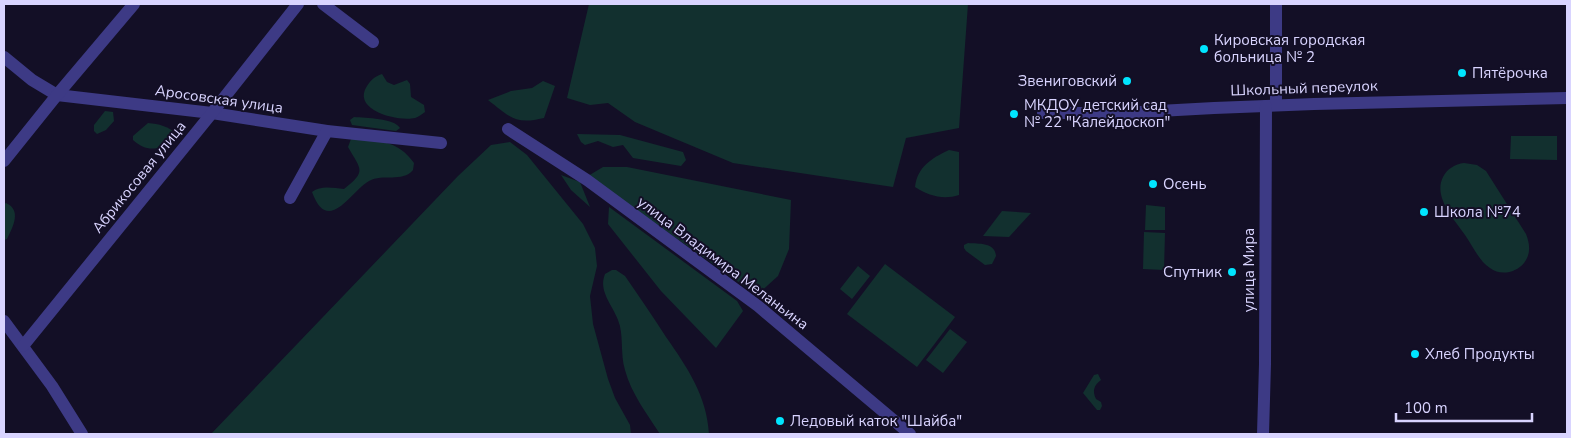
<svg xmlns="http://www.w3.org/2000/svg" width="1571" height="438" font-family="'Nunito Sans',sans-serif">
<rect width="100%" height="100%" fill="#130f26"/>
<g fill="#12302f">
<path d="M589,4h379l-9,124 -53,10 -13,49 -160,-24 -98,-41 -27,-19 -18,2 -23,-7z"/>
<path d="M382,74l5,8 7,3 13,-5 3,4 1,13 13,8 1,7c-3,2 -7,5 -10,6 -17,4 -64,-8 -48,-32 5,-7 7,-9 15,-12z"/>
<path d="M543,81l12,5 -11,32c-29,7 -34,-1 -56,-18l23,-9 21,-3z"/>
<path d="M105,111l8,1 1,9 -8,9 -9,4 -3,-3v-6z"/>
<path d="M354,117c12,1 40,1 46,11l-4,3 -44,-6 -2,-5z"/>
<path d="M148,123c11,1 20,3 28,11l-1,5c-15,11 -28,14 -42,1v-4z"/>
<path d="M577,134l43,1 63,17 3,8 -5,6 -48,-8 -10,-13 -10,2 -15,-6 -13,4 -4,-3z"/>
<path d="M1511,136h46v24l-47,-1z"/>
<path d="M351,139c26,1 47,1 63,24l-1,7c-11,13 -30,3 -44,11 -18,10 -41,55 -57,11 9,-7 21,-4 32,-3 23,-18 17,-19 4,-42z"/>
<path d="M510,142l17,13 56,69 12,24 2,18 -7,30 3,28 15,55 7,19 15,27 1,9h-420l247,-258 33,-31z"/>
<path d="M949,150l10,2v43c-16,5 -30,1 -44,-8 2,-20 17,-29 34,-37z"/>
<path d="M1464,163l13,2 9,6 40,63c4,10 5,20 -2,29 -8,10 -24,13 -34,5 -11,-7 -18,-23 -25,-33 -11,-16 -32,-38 -22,-58 4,-8 12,-13 21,-14z"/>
<path d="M603,167h24l164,33 -2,49 -11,27 -21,19 -169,-119z"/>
<path d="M561,175l19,7 10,25 -19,-17z"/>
<path d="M6,203c16,7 7,24 1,36l-3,1v-36z"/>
<path d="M1146,205l19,2v23h-20z"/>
<path d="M609,207l128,94 6,10 -27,37 -55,-57 -53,-67z"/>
<path d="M1002,211l29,2 -22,24 -26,-1z"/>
<path d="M1144,232l21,1 -1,37 -21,-1z"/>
<path d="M968,243c11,1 27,-1 28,13l-4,8 -7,1 -19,-14 -2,-3v-3z"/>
<path d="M885,264l70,53 -38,50 -70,-53z"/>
<path d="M858,266l12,10 -18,23 -12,-10z"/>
<path d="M612,270h4l9,6c14,20 28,41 41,61 21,30 41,59 43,97h-49c-13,-20 -29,-41 -35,-64 -5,-16 -1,-36 -7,-50 -6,-16 -20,-29 -13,-46z"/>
<path d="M950,329l17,13 -24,31 -17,-13z"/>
<path d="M1098,374l3,6c-7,5 -9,11 -5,19l5,3 1,4 -2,4h-3l-14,-17 11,-18z"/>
</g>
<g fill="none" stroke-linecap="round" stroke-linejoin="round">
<g stroke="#3d3a85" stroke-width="12">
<path d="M323,4l50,38"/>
<path d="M1276,4v101"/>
<path d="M4,57l28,23 25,15 155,18 115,18 114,12"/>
<path d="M1043,113h79l92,-5 100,-4 253,-6"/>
<path d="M508,129l79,51 171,126 152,128"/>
<path d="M4,161l53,-66 77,-91"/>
<path d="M290,198l37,-67"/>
<path d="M4,321l48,65 30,48"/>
<path d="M23,346l189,-233 86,-109"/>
<path d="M1263,434l2,-70 1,-258"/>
</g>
</g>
<g fill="#00e5ff" stroke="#130f26" stroke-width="2">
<circle cx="1204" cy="49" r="5"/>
<circle cx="1462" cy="73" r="5"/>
<circle cx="1127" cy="81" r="5"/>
<circle cx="1014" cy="114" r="5"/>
<circle cx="1153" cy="184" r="5"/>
<circle cx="1424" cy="212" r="5"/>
<circle cx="1232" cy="272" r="5"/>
<circle cx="1415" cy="354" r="5"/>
<circle cx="780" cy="421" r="5"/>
</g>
<g text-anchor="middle" stroke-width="4" stroke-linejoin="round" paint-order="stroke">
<g font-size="15" fill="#d9d4ff" stroke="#130f26" text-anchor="start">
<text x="1214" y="45">Кировская городская<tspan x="1214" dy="17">больница № 2</tspan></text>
<text x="1472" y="78">Пятёрочка</text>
<text x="1117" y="86" text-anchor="end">Звениговский</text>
<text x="1024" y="110">МКДОУ детский сад<tspan x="1024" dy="17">№ 22 "Калейдоскоп"</tspan></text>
<text x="1163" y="189">Осень</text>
<text x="1434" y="217">Школа №74</text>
<text x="1222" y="277" text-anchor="end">Спутник</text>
<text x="1425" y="359">Хлеб Продукты</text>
<text x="790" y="426">Ледовый каток "Шайба"</text>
</g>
<g font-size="15" fill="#d9d4ff" stroke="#130f26">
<text transform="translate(1304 88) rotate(-2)" y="5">Школьный переулок</text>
<text transform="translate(219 99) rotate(8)" y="5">Аросовская улица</text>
<text transform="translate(139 177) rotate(-51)" y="5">Абрикосовая улица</text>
<text transform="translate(723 263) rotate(37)" y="5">улица Владимира Меланьина</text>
<text transform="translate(1249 270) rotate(-90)" y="5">улица Мира</text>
</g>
</g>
<rect width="1571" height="438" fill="none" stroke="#d9d4ff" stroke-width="10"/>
<path d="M1396 413v8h136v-8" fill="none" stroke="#d9d4ff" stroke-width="2.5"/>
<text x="1404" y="413" font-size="15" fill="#d9d4ff" stroke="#130f26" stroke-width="4" paint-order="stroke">100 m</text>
</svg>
